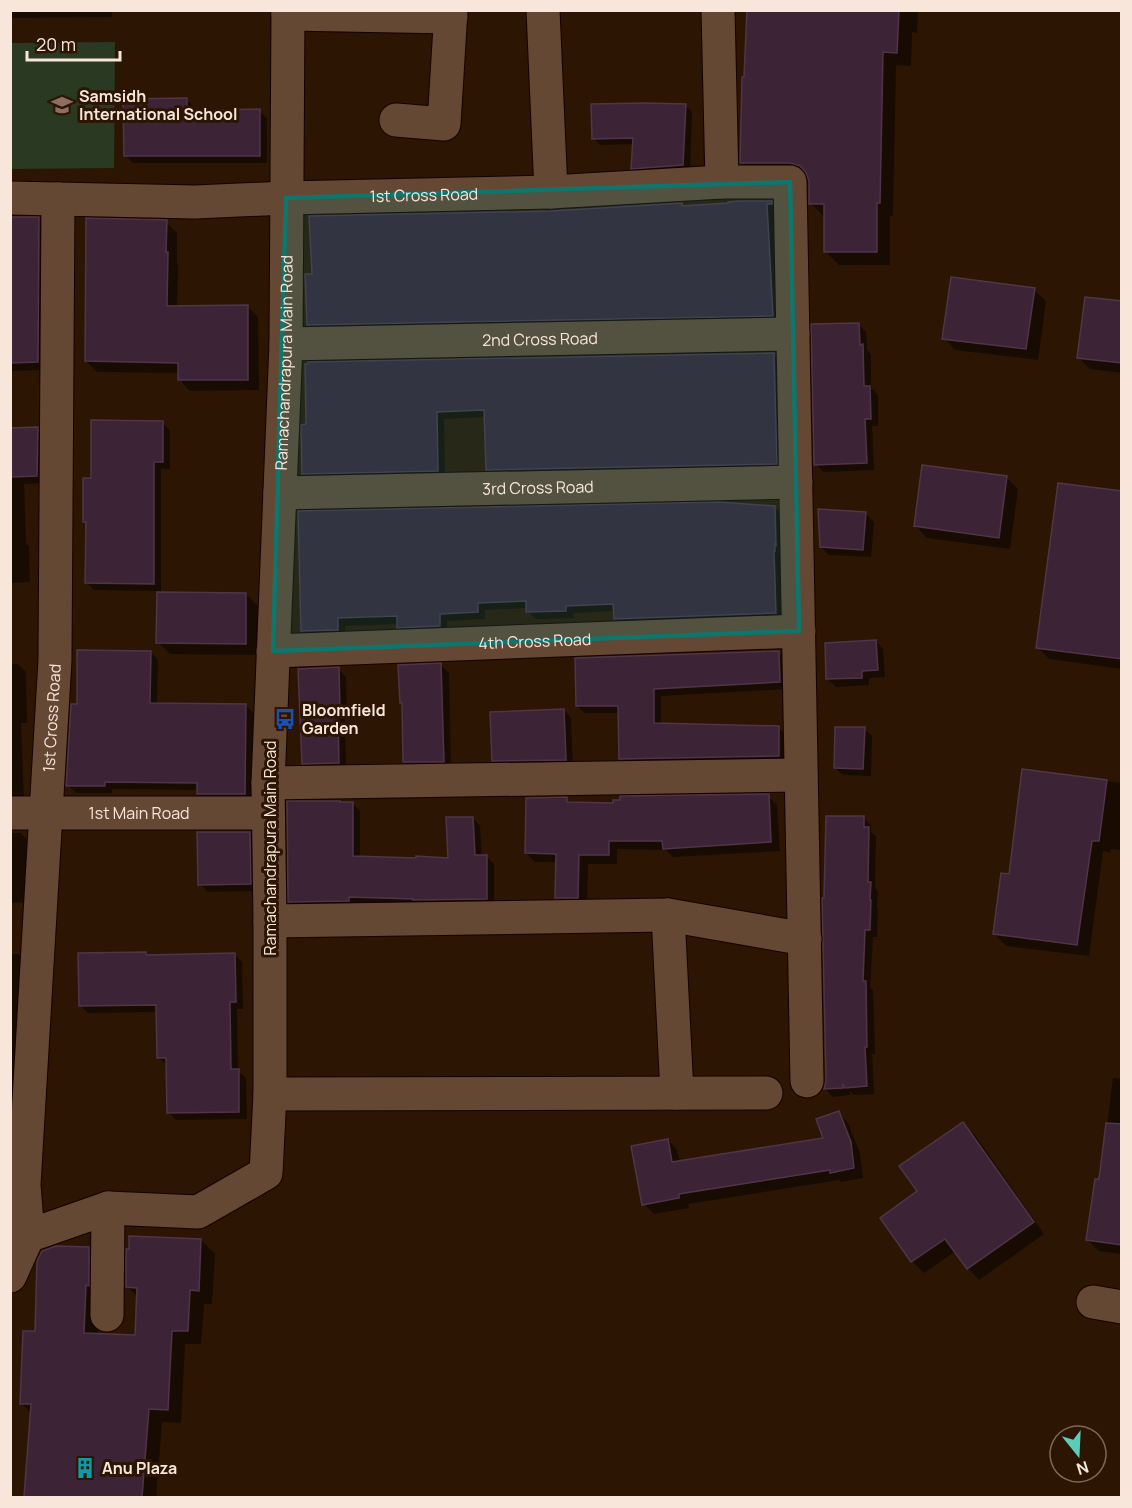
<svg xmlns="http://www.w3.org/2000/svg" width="1132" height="1508" font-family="Manrope,sans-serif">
<rect width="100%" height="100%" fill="#2d1503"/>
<path fill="#2a3921" d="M115,42l-1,126 -103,1v-126z"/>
<g fill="#0007">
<path d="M10,10h102v7l-102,1z"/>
<path d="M748,10h170l-1,23 -5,-1 -1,34 -15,-1 -3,151h-3v49h-51l-14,-14 -1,-34 -13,-14 -2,-26 -54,-1 -13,-13z"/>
<path d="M186,99l8,8v5l65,-1 8,7v45h-134l-8,-8z"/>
<path d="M685,105l7,7 -2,60 -50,3 -7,-7 1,-24 -34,1 -7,-7z"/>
<path d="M771,202l8,8 1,113 -464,9 -8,-8 244,-112 130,-7 2,2z"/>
<path d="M10,218l29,1 8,8 -1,143 -36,1z"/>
<path d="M166,222l11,11v30l1,2 -1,43 70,-2 11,11 1,73 -69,1 -10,-11 -1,-7 -82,-1 -11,-11z"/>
<path d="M1034,290l12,11 -8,59 -83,-10 -11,-12z"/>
<path d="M1122,303v70l-32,-4 -12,-12z"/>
<path d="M858,324l8,8 1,18 4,4v34l7,7v31h-6l2,44 -51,2 -7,-8z"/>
<path d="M774,355l8,7 2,109 -288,6 -8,-8 -2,-52 -42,2 1,59 -134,3 -7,-8 -1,-47z"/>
<path d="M162,423l8,7v39h-9v125h85l12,12 -1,49 -87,-1 -12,-12 1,-51 -65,-1 -8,-8 1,-57 -3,-4 8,-41z"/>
<path d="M37,429l8,8v46l-21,1 2,60 3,2 1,36 -20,1v-153z"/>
<path d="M1006,477l12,12 -8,60 -83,-11 -11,-12z"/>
<path d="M1122,492v177l-73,-10 -11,-12z"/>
<path d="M775,508l7,8 1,104 -160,6 -8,-7v-8l-42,2 1,5 -38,1 -8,-7v-4l-43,2v9l-38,2v12l-41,2 -8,-8v-3l-53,2v11l-34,1 -8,-7 -3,-118z"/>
<path d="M866,514l8,8 -3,35 -42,-2 -8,-8z"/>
<path d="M876,641l7,8 2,28 -16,1v7l-33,2 -8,-8z"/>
<path d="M151,652l7,8 -1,45h89l7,8 -1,88h-46l-8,-7v-4l-86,-1v4h-36l-8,-8 10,-80z"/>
<path d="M778,652l8,8 1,29 -126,7v29l117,2 8,8v28l-158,3 -7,-8 -1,-45h-35l-8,-7z"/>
<path d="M10,664h8l8,8 1,51h-6l3,78 -14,3z"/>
<path d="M441,665l8,8 2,96h-38l-8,-7 -2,-58 -2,-2z"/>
<path d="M338,669l8,8 1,42h-2l1,51 -34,1 -8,-8z"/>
<path d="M564,710l7,8 2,49 -72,1 -8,-8z"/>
<path d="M864,729l8,7 -1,40 -28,-1 -8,-7z"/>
<path d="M1024,771l98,12v67l-11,-1 -1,3 -7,-1 -14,105 -83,-10 -11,-12 15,-59z"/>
<path d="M768,796l9,9 3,46 -107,6 -7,-7 -49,-1v15h-29l-1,42h-21l-9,-9v-35h-22l-9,-9 40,-54 5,5 44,1z"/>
<path d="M353,804l7,7v47l90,2 23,-42 7,8 2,31h5l7,7v42l-197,3 -7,-8z"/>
<path d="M864,818l7,8v6l5,4 -1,52 3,4 -1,16 1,1 -1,28h-4l-3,51 3,2 2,64h-3l2,40 -20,1 -4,-4v4l-17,2 -8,-8z"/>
<path d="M10,833h11l7,8 1,61 -19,1z"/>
<path d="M249,833l8,8 1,50 -50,1 -8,-8z"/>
<path d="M10,954h8l8,7 -7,123h-9z"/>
<path d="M145,954l3,2 87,-1 7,7 1,47h-6l1,62 8,7 1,41 -71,1 -8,-8 -1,-47 -9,-8v-45l-70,1 -8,-8z"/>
<path d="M1113,1078l9,1v175l-23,-3 -11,-11 12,-59z"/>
<path d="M839,1113l9,10 12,30 3,25 -22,4 -2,-2 -151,24 1,4 -35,6 -10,-10 24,-64 9,10 3,12 145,-23z"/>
<path d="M963,1124l12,11 69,99 -65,46 -11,-12 -12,-17 -32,22 -12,-12 7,-69z"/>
<path d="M201,1240l14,14 -3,50h-8l-3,40h-16l-4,79 -19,-1 -6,76h-131l7,-84 -11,-11 16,-70 51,-84 14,14 -4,72 38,2 2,-40 -10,-10z"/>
</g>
<g fill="#3c2336" stroke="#503549" stroke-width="1.5">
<path d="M747,10h152l-2,43 -14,-1 -3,151h-3v49h-53v-48h-15v-23l-3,-8 -6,-7 -10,-3h-50l2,-86h2z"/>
<path d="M187,98v13l73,-2v47h-136l-1,-57z"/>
<path d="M645,103l41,1 -3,61 -52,4 2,-31 -41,1 -1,-35z"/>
<path d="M739,201h33v3h-5l6,112 -466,9 -2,-51h7l-3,-58 242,-5 131,-8v3l46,-3v-1z"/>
<path d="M10,217h29l-1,145 -28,1z"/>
<path d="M86,218l81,2 -1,32h2l-1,54 81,-1v75h-70v-17l-93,-2z"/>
<path d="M951,277l84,11 -9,61 -84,-10z"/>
<path d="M1085,297l37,4v62l-45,-5z"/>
<path d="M859,323l1,22 3,-1 1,42h6l1,33h-6l2,44 -53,2 -3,-141z"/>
<path d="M774,353l3,111 -291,6 -2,-60 -47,2 1,59 -136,3 -1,-49 5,-1 -1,-60h3v-2z"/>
<path d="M91,420l72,1v41h-9v122l-69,-1 1,-61h-3v-44h8z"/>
<path d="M38,427l-1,49 -27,1v-49z"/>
<path d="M922,465l85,11 -8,62 -85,-12z"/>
<path d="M1058,483l64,8v168l-86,-11z"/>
<path d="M718,502l57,4 1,39 -1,-1v7h-1l2,62 -162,6 -1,-15 -47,2v5l-40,1v-11l-48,2v9l-38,2v12l-43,2v-12l-59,2v12l-37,1 -3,-120z"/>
<path d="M818,509l48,3 -3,38 -43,-3z"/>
<path d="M157,592l89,1v51l-90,-1z"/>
<path d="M876,640l2,30 -16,1v7l-36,1 -1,-36z"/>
<path d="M77,650l74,1 -1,52 96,1 -1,90h-48v-11l-92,-1v4h-39l5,-82h6z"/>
<path d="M779,651l1,31 -126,7v34l125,3v30l-160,3 -1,-53h-42l-1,-48z"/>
<path d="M441,663l3,99h-41l-1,-59h-2l-2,-38z"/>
<path d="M339,667l1,45h-2l1,51 -37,1 -4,-95z"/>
<path d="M564,709l2,51 -74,1 -2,-49z"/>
<path d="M835,727h30l-2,42 -29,-1z"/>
<path d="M1022,769l85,11 -8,61h-7l-15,104 -84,-11 8,-61 8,1z"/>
<path d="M769,794l2,48 -108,7 -1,-8h-53v14h-30l-1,43h-23l1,-44 -31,-1 1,-55 41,-1v5l46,1v-3h7v-4z"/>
<path d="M287,801h53v1h13v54l63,2v-2l32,2 -2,-41h27l2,38h12v44l-74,1v-1l-64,-2v4l-61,1z"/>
<path d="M826,816h38v11h5l-1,55h3l-1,18h1l-1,30h-5l-2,51h3l1,66h-2l2,39 -22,2 -2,-3v3l-19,1 2,-8 -4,-183h2z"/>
<path d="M197,832h53l1,52 -53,1z"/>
<path d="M146,952v3l89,-2 1,49h-6l1,67h8v43l-72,1 -1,-55h-9l-1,-53 -77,1 -1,-53z"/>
<path d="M839,1111l12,31 3,26 -24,5v-3l-151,24v4l-37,7 -11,-59 37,-7 4,23 151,-24 -7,-19z"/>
<path d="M963,1122l71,100 -67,47 -22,-30 -34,23 -31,-44 37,-27 -18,-25z"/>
<path d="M1106,1123l16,1v121l-36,-5 9,-61h4z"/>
<path d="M129,1236l72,3 -2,52 -9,-1 -2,41h-16l-4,79 -19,-1 -7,88h-118l7,-93h-11l3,-73h12l2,-70 5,-10 14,-5 33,1v39l-3,-1 -2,48 51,2 2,-47 -11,-1v-38h3z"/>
</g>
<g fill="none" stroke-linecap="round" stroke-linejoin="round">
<defs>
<g id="minor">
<path d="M543,10l8,182"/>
<path d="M718,10l4,172"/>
<path d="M288,14l163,3"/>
<path d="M396,120l48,4 7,-114"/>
<path id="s1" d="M10,198l185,4 91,-4 265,-6 171,-10h68l17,899"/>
<path id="s2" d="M286,344l507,-10"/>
<path id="s3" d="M280,493l516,-11"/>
<path id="s4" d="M273,651l526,-20"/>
<path d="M268,783l533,-8"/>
<path id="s5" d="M10,813h258"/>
<path d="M668,915l9,178"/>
<path d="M270,921l398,-6 137,24"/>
<path d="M270,1094l496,-1"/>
<path id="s6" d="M28,1236l-4,-51 31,-525 3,-461"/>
<path id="s7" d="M10,1276l18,-40 80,-28 90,4 68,-39 4,-79v-173l-2,-138 18,-439 2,-334"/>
<path d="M1093,1302l29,5"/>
<path d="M107,1315l1,-107"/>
</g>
</defs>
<use href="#minor" stroke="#140200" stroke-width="35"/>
<use href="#minor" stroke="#654834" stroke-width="33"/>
</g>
<path fill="#0f766e" fill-opacity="0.2" stroke="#0f766e" stroke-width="4.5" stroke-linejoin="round" d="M790,182l9,449 -526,20 13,-453z"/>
<defs>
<symbol id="school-bare" viewBox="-9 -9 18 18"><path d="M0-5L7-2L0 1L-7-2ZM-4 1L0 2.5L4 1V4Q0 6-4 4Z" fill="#8d6e63" stroke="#2d1503" stroke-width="2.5" paint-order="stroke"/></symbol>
<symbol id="bus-bare" viewBox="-9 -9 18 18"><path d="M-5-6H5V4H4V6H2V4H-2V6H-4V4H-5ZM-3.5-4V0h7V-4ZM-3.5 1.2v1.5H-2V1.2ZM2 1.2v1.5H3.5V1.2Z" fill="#1a4fb4" stroke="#2d1503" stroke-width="2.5" paint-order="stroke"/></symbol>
<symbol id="building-bare" viewBox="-9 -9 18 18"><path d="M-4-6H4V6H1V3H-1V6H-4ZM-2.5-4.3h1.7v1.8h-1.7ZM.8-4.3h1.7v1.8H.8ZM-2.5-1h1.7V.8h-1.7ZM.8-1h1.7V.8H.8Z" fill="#0f9aa8" stroke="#2d1503" stroke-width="2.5" paint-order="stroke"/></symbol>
</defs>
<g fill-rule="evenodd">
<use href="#school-bare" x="47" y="90" width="30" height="30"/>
<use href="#bus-bare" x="270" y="704" width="30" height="30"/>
<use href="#building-bare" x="70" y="1453" width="30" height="30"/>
</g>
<g text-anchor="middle" stroke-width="6" stroke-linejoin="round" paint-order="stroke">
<g font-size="16" font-weight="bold" fill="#f8e6db" stroke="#2d1503" text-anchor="start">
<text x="79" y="102">Samsidh<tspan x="79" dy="18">International School</tspan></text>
<text x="302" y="716">Bloomfield<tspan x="302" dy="18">Garden</tspan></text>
<text x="102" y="1474">Anu Plaza</text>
</g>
<g font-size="16" fill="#f8e6db" stroke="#2d1503">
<text dy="6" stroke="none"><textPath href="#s1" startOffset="414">1st Cross Road</textPath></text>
<text dy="6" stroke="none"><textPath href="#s2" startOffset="254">2nd Cross Road</textPath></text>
<text dy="6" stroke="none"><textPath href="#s7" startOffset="1108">Ramachandrapura Main Road</textPath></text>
<text dy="6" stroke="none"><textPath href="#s3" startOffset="258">3rd Cross Road</textPath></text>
<text dy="6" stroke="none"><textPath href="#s4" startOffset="262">4th Cross Road</textPath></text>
<text dy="6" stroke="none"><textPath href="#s6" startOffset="519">1st Cross Road</textPath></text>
<text dy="6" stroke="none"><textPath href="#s5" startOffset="129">1st Main Road</textPath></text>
<text transform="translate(270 848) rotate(-90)" y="6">Ramachandrapura Main Road</text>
</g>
</g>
<rect width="1132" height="1508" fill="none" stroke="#f8e6db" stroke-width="24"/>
<g transform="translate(1078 1454) rotate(162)"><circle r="28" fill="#2d1503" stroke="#7e6959" stroke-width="1.5"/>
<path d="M0-4.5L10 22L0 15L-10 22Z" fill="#5bcebb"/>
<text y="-9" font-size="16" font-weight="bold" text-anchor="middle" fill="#f8e6db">N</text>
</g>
<path d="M27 51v9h93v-9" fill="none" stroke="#f8e6db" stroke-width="3"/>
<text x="36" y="51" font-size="18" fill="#f8e6db" stroke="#2d1503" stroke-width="4.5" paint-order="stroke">20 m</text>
</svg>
